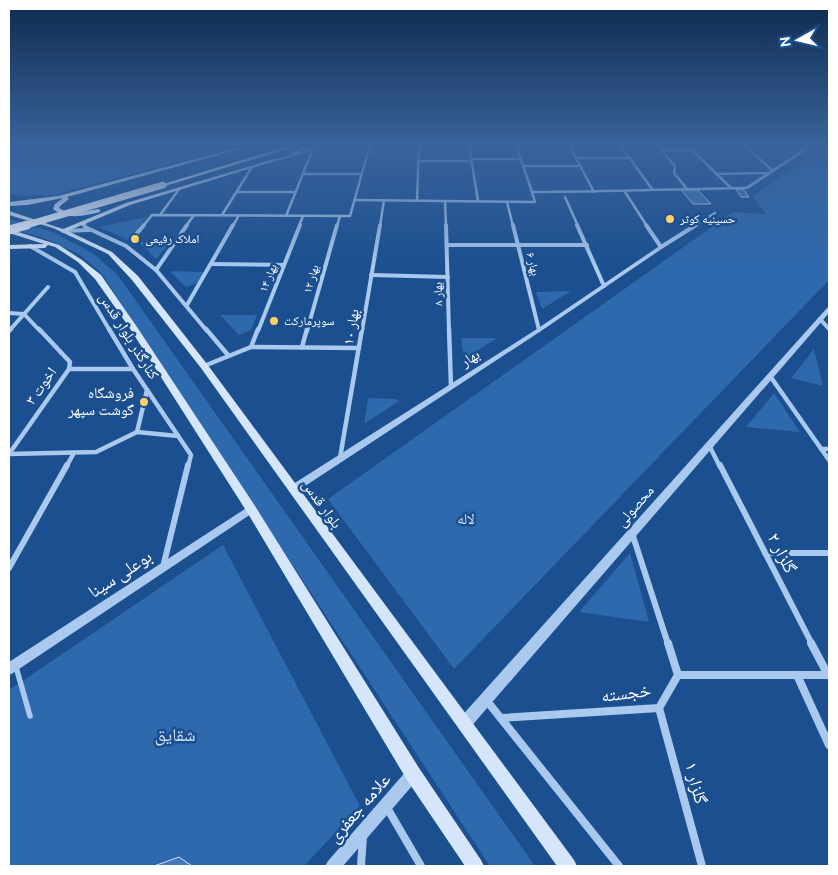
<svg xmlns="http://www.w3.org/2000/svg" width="838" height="875" font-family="Ubuntu,'Noto Naskh Arabic',sans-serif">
<rect width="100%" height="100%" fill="#1b4f8f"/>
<g fill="#2e69ad">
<path d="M28,145h211l-184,50 -30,1 -16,-2v-44z"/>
<path d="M829,145v135l-375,389 -126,-170 405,-287 33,2 -13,-18z"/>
<path d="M147,217l-19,23 -29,-13z"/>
<path d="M9,219l44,13 41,22 23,20 418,592h-45l-388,-592 -23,-20 -35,-16 -35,-10z"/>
<path d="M139,242h31l-14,17z"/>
<path d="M170,271l34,1 -7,11 -11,4z"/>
<path d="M571,291l-29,18 -6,-17z"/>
<path d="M220,315h37l-6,15 -12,5z"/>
<path d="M461,338h36l-33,21z"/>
<path d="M814,349l9,37 -32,-8z"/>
<path d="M774,393l26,39 -54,-5z"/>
<path d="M368,398l28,1 3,2 -35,23z"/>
<path d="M223,545l137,261 -56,60h-295v-176z"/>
<path d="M630,553l19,69 -70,-10z"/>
</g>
<g fill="#4478b7" stroke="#cfe3fa">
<path d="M736,189h7l6,8h-8z"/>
<path d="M681,190h17l13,14h-18z"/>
<path d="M179,857l13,9h-38z"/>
</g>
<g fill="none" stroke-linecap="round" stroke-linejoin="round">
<path stroke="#a9c9ee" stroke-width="5.5" d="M16,667l14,49"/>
<g stroke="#a9c9ee" stroke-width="2.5">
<path d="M469,145l9,56"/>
<path d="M516,145l16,47"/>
<path d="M569,145l25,47"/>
<path d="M620,145l32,44"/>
<path d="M657,145l18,21 -1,7 13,16"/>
<path d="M687,145l44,43"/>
<path d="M744,145l29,26"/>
<path d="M795,145l8,6"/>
<path d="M661,150h31"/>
<path d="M576,158h54"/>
<path d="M471,159h50"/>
<path d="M418,161h53"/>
<path d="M524,166h57"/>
<path d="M303,174h59"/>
<path d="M716,174l53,-1"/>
<path d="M237,192h59"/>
<path d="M625,192l22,34"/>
<path d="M565,197l13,29"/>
<path d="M355,200l180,2 -3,-10c71,0 143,-3 214,-4"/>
<path d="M417,200l2,-55"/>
<path d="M445,201l1,25"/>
<path d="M507,202l6,24"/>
<path d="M160,215l20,-27"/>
<path d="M222,215l30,-48"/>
<path d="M286,216l26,-65"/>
<path d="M85,226l-1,-2 4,-4"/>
<path d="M143,226l9,-11 198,1 20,-71"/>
<path d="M186,226l8,-11"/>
<path d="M233,226l6,-11"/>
<path d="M299,226l4,-10"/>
<path d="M337,226l3,-10"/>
<path d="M380,226l4,-26"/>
<path d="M694,226l21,-13"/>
</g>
<g stroke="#a9c9ee" stroke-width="4">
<path d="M84,225l1,2 41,19 30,24 51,61"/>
<path d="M446,225l3,106"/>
<path d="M513,225l26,105"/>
<path d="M577,225l27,61"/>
<path d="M646,225l15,22 35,-22"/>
<path d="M63,231l26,-1"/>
<path d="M132,239l12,-14"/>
<path d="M447,245h140"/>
<path d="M30,246l45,26 35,59"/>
<path d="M211,264l73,1"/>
<path d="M156,270l31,-45"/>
<path d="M371,275l77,2"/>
<path d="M187,305l46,-80"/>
<path d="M9,313l15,1 16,17"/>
<path d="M820,319l9,10"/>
<path d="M9,331l39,-44"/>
<path d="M258,331l42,-106"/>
<path d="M307,331l30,-106"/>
<path d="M362,331l18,-106"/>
</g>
<g stroke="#a9c9ee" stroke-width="4.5">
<path d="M109,329l24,40 58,86 -3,12"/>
<path d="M206,329l22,26"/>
<path d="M449,329l2,57"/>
<path d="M9,331l2,-2"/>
<path d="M251,347l7,-18"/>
<path d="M302,347l5,-18"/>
<path d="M204,366l47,-19 108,1"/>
<path d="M69,369h64"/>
<path d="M770,376l59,84"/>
<path d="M137,432l10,-42"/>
<path d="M709,445l11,22"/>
<path d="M821,449h8"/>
<path d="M9,454l60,-85 1,-7 -31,-33"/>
<path d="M9,454l87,-2 41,-20 41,4"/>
<path d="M340,458l22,-129"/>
<path d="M66,467l8,-14"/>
</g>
<g stroke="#a9c9ee" stroke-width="6">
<path d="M720,465l92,179"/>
<path d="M632,533l36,111"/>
<path d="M765,553h64"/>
<path d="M163,567l25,-102"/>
<path d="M9,568l58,-103"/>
</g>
<g stroke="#a9c9ee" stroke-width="8">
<path d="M668,643l10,32"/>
<path d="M811,643l17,32"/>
<path d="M797,675l32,70"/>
<path d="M487,701l132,165"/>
<path d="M659,708l43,158"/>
<path d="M501,718l158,-10 19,-33h151"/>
<path d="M386,806l35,60"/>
<path d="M361,866l2,-30"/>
</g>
<g fill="#a9c9ee" fill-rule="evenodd">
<path d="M17,145l-1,1 -7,2v-2z"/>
<path d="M327,145h8l-55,15 -2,-1z"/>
<path d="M809,145h5l-66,44 -4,-1z"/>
<path d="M661,245l3,2 -1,1 -122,83 -245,161 -3,1 -3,-1 -2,-3 2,-3 247,-157z"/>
<path d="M829,307v6l-360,416 -5,2 -5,-2 -2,-5 2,-5 368,-411z"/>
<path d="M251,505l3,1 2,3 -2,3 -241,161 -4,2v-13z"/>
<path d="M413,767l5,2 2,5 -2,5 -75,87h-18l3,-5 80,-92z"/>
</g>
<g fill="#d6e6fa" fill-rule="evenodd">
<path d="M247,145h8l-188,52 2,2 -9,7 -1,2 7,4 10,1 22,-4 2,1v2c-15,4 -34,8 -47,-3l2,-5 8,-6 -36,7 -18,1v-4l49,-6z"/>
<path d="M278,158l4,1 -152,46 -62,26 44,21 26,24 69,88 367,496 3,6h-20l-356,-498 -69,-88 -24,-26 -55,-26 -44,-13v-4l54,18 63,-26z"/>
<path d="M9,229l50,16 23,15 19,15 36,52 118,179 164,262 62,92 3,6h-19l-58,-86 -160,-268 -118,-185 -34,-48 -17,-17 -23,-15 -7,-2 -3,3 -36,1v-4l35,-1 -35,-11z"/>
</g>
<g fill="#f0f6ff" fill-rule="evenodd">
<path d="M291,145h10l-136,41 -5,-1z"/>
<path d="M308,145h9l-23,10 -5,-1z"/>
</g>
<path stroke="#f0f6ff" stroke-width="7" d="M23,226l140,-41"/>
<path stroke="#f0f6ff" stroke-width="9" d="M9,230l18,-5"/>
</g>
<linearGradient id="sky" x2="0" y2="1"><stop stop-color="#0f2b4f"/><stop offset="0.54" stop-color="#39639b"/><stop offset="1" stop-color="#39639b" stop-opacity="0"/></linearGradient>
<rect width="838" height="268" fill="url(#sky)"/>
<g fill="#ffd166" stroke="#1b4f8f" stroke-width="2">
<circle cx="670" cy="219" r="5"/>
<circle cx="135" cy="239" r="5"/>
<circle cx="274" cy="321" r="5"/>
<circle cx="144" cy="402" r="5"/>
</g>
<g text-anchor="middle" stroke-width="5" stroke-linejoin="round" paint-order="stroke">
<g font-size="12" fill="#fff" stroke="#1b4f8f" text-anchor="start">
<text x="680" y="223">حسینیه کوثر</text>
<text x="145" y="243">املاک رفیعی</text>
<text x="284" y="325">سوپرمارکت</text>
</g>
<g font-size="12" fill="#fff" stroke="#1b4f8f">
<text transform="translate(533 264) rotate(76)" y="4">بهار ۶</text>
<text transform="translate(268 278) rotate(-68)" y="4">بهار ۱۴</text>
<text transform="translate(311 279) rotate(-74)" y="4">بهار ۱۲</text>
<text transform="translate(438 294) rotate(-92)" y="4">بهار ۸</text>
</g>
<g font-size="15" fill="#fff" stroke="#1b4f8f">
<text transform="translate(351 327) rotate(-80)" y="5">بهار ۱۰</text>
<text transform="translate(129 336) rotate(58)" y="5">کنارگذر بلوار قدس</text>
<text transform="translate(470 358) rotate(-33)" y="5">بهار</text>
<text transform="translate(41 386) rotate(-55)" y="5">اخوت ۳</text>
<text transform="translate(322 504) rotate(54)" y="5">بلوار قدس</text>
<text transform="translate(635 506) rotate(-49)" y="5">محصولی</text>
</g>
<g font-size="15" fill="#fff" stroke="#1b4f8f" text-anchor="end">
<text x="134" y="398">فروشگاه<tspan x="134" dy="17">گوشت سپهر</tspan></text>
</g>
<g font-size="15" fill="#cfe3fa" stroke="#1b4f8f">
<text x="466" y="524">لاله</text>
</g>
<g font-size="18" fill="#fff" stroke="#1b4f8f">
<text transform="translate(782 553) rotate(63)" y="6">گلزار ۲</text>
<text transform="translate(120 574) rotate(-33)" y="6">بوعلی سینا</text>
<text transform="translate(626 693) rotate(-7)" y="6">خجسته</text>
<text transform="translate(696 783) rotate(75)" y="6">گلزار ۱</text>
<text transform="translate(359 808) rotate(-49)" y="6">علامه جعفری</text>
</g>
<g font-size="18" fill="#cfe3fa" stroke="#1b4f8f">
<text x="175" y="741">شقایق</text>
</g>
</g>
<rect width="838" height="875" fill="none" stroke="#ffffff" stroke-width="20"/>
<g transform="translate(798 40) rotate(262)" stroke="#1b4f8f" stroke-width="4" paint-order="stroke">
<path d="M0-4L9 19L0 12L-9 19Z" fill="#ffffff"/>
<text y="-8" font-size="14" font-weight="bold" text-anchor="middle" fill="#ffffff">N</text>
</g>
</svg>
